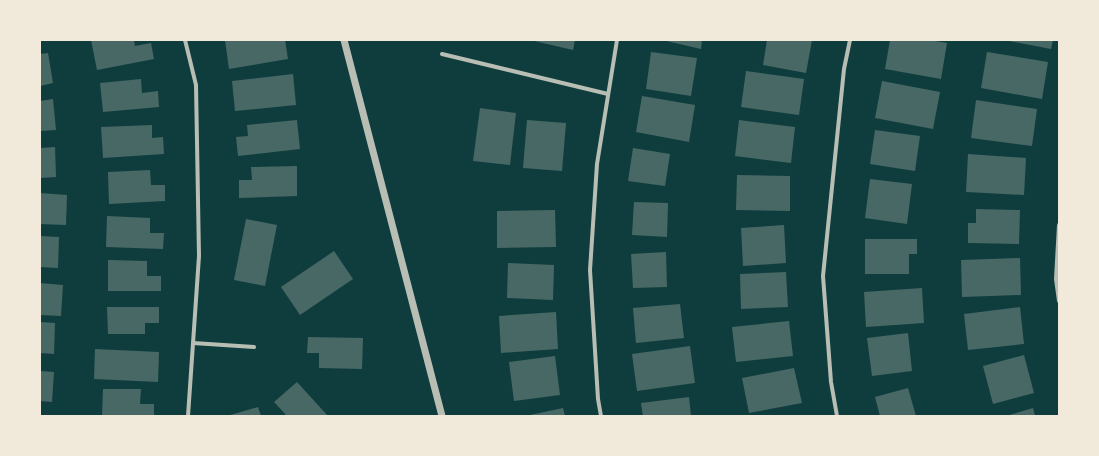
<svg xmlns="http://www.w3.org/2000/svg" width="1099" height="456" font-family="Poppins,sans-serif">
<rect width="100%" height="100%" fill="#0f3d3e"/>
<g fill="#486865">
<path d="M91,40h43l1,6 16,-3 3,16 -57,11z"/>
<path d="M225,40h60l3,19 -59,10z"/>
<path d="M530,40h45l-2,10z"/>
<path d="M662,40h40l-1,9z"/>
<path d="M767,40h45l-6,33 -43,-8z"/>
<path d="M890,40h39l18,3 -6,36 -56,-10z"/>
<path d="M1004,40h49l-2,9z"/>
<path d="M651,52l46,6 -6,38 -45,-7z"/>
<path d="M987,52l61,10 -6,37 -61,-11z"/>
<path d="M48,53l5,30 -13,3v-32z"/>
<path d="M746,71l58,8 -5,36 -58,-8z"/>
<path d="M293,74l3,31 -61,6 -3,-30z"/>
<path d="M141,79l1,14 16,-2 1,16 -56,5 -3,-29z"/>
<path d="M882,81l58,11 -7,37 -58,-11z"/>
<path d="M642,96l53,9 -6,37 -53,-10z"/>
<path d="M53,99l3,31 -16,1v-30z"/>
<path d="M976,100l61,9 -5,37 -61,-8z"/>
<path d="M480,108l36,5 -6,52 -37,-4z"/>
<path d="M297,120l3,29 -62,7 -2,-19 12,-1 -1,-11z"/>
<path d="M527,120l39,3 -4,48 -39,-3z"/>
<path d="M739,120l56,7 -4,36 -56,-7z"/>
<path d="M152,125v13l11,-1 1,17 -61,4 -2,-31z"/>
<path d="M875,130l45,6 -5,35 -45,-7z"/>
<path d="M55,147l1,30 -16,1v-30z"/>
<path d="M633,148l37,6 -5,32 -37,-5z"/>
<path d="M968,154l58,4 -2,37 -58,-3z"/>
<path d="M297,166v30l-58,2v-18h13l-1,-13z"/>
<path d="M150,170l1,15h14v16l-56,3 -1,-32z"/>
<path d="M737,175l53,1v35l-54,-1z"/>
<path d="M870,179l42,5 -5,40 -42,-6z"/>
<path d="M40,193l27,2 -1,30 -26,-1z"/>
<path d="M634,202l34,1 -1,34 -35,-2z"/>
<path d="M976,209l44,1 -1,34 -51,-1v-20h8z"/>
<path d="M555,210l1,37 -59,1v-37z"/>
<path d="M107,216l43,2v15h14l-1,16 -57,-2z"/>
<path d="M246,219l31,6 -12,61 -31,-6z"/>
<path d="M784,225l2,38 -43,3 -2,-38z"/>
<path d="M40,236l19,1 -1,31 -18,-1z"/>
<path d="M865,239h52v15h-8v20h-44z"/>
<path d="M334,251l19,28 -53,36 -19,-28z"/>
<path d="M666,252l1,35 -34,1 -2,-34z"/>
<path d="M1020,258l1,37 -59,2 -1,-37z"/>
<path d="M108,260l39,1v15h14v15h-53z"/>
<path d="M508,263l46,2 -1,35 -46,-2z"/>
<path d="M786,272l2,35 -47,2 -1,-35z"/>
<path d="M40,283l23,2 -2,31 -21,-1z"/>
<path d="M922,288l2,35 -58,4 -2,-35z"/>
<path d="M680,304l4,34 -48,5 -3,-35z"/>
<path d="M107,307h52v16h-14v11h-37z"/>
<path d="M1020,307l4,37 -56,6 -4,-36z"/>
<path d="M556,312l2,37 -57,4 -2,-37z"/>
<path d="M789,321l4,35 -57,6 -4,-35z"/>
<path d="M40,322l15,1 -1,31 -14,-1z"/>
<path d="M908,333l4,38 -40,5 -5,-38z"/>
<path d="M308,337l55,1 -1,31 -43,-1v-15h-12z"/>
<path d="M690,346l5,37 -58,8 -5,-37z"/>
<path d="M95,349l64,3 -1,30 -64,-3z"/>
<path d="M1024,355l10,38 -41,11 -10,-38z"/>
<path d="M555,356l5,39 -46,6 -5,-39z"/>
<path d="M794,368l8,35 -53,10 -7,-35z"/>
<path d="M40,371l14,1 -2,30 -12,-1z"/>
<path d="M297,382l31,34h-41l-13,-14z"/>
<path d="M908,388l8,28h-36l-5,-19z"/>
<path d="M103,389h38l-1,15h14v12h-52z"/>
<path d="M689,397l2,19h-48l-2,-13z"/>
<path d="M258,407l3,9h-34z"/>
<path d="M563,408l2,8h-35v-1z"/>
<path d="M1033,408l2,8h-29z"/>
</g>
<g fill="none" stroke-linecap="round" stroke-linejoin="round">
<g stroke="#b8beb3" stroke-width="4">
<path d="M185,40l11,45 3,171 -11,160"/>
<path d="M442,54l166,40"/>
<path d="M1059,225l-3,54 3,22"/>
<path d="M193,343l61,4"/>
<path d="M601,416l-3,-17 -8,-129 7,-106 20,-124"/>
<path d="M837,416l-6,-34 -8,-106 21,-207 6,-29"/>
</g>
<path stroke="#b8beb3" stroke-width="7" d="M344,40l98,376"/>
</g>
<rect width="1099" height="456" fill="none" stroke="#f1e9da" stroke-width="82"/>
</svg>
